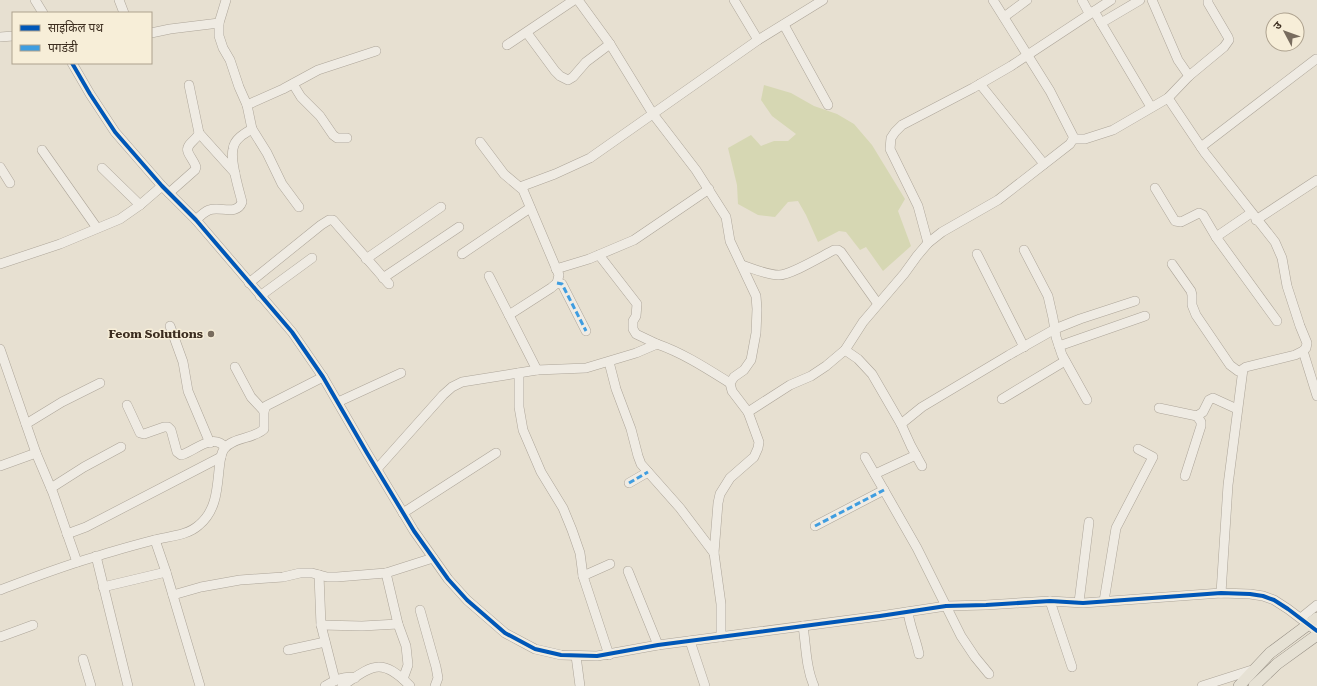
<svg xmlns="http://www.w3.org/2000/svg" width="1317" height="686" font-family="'Roboto Serif','Noto Sans Devanagari',serif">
<rect width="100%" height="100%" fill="#e7e0d1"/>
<path fill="#d6d7b3" d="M764,85l27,8 23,13 23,8 17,10 18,21 33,54 -7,12 13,35 -28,25 -17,-24 -6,3 -14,-18 -7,-1 -21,11 -12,-27 -8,-14 -10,1 -13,15 -17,-2 -20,-11 -1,-19 -9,-37 23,-13 10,11 13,-5h14l8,-7 -24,-18 -11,-16z"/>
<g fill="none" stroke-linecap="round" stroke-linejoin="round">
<defs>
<g id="minor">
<path d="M35,0l8,13"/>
<path d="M119,0l5,13"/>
<path d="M226,0l-7,23v13l4,12 7,12 9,27 8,18 5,24 15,24 15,31 17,23"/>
<path d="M578,0l32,44 43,70 43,56 30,47 4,24 26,55 1,13 -1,24 -5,27 -7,10 -10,7 -4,6 2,8 16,21 11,30 -1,6 -4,9 -24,21 -10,16 -2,9 -4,50 7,51v33"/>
<path d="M734,0l24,40"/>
<path d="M1082,0l7,13"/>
<path d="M1152,0l26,60 11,16"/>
<path d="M1094,11l57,96"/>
<path d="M1004,17l23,-17"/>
<path d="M1101,23l39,-23"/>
<path d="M784,25l44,80"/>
<path d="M151,33l19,-4 49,-6"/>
<path d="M527,33l28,38 5,5 8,4 5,-3 13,-15 24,-18"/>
<path d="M0,37l13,-1"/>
<path d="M507,45l67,-45"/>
<path d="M72,63l18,31 25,38 47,54 34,34 96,112 31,45 44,76 47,78 34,48 19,21 38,33 30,16 26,6 36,1 61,-11 222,-29 66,-10 40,-1 64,-4 33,2 138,-10 29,1 13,2 11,4 14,9 29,22"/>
<path d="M293,84l8,13 19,19 13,19 4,3h10"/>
<path d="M980,84l64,80"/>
<path d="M1168,98l37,55 70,89 7,16 5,28 13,40 7,17 -1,5 -3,3 -8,4 -49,12 -3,2 -15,116 -7,108"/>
<path d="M247,105l36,-16 35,-19 58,-19"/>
<path d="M199,133l36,40"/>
<path d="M1073,139h12l28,-9 55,-32 21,-22 35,-29 5,-7 -1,-3 -20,-34v-3"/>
<path d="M480,142l24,32 19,16 36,85 -2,8 -6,5 -42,27"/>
<path d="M1201,147l115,-88"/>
<path d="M42,150l55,78"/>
<path d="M0,167l10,16"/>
<path d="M102,168l38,37"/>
<path d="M520,187l35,-13 35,-16 168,-118 65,-40"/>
<path d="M1155,188l20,33 6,1 18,-9 4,2 13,22 61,84"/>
<path d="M169,193l26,-23 1,-3c-2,-6 -6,-10 -8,-15 -3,-8 9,-12 11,-19l-10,-48"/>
<path d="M196,220c4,-4 8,-8 13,-10 11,-4 28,6 33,-8 -3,-12 -12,-41 -9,-53 1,-10 12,-16 19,-20"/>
<path d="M1256,220l61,-40"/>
<path d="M1216,237l35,-24"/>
<path d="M928,243l-10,-37 -28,-57 1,-11 4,-6 7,-7 71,-37 38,-22 100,-66"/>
<path d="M1024,250l24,46 5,22 3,19 6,18 25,45"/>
<path d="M462,254l68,-46"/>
<path d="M977,254l47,93"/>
<path d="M599,255l38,49 -1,12 -3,5v8l3,5 21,10"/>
<path d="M366,259l75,-52"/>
<path d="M0,264l60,-20 60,-25 20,-14 22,-19"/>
<path d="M1172,264l19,27 1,4v10l4,10 34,50 8,6 4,1"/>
<path d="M742,265c12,4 25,10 37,10 12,0 43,-19 55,-25h4l3,2 37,52"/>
<path d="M556,269l33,-10 45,-19 75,-51"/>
<path d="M489,276l48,94"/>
<path d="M383,278l76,-51"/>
<path d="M249,283l72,-58 8,-5h4l56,64"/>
<path d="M557,283l5,1 24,47"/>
<path d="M260,296l52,-38"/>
<path d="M170,326l13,36 5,29 22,52"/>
<path d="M1059,346l86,-30"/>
<path d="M0,349l36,104 17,40 24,69"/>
<path d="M845,350l13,9 14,15 29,50 10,22 11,20"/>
<path d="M1303,351l14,45"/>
<path d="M609,362l7,27 15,40 7,27 3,8 39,44 34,45"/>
<path d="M235,367l16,30 13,14"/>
<path d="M519,373v34l4,23 18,42 22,36 9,22 8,23 3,23 26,79"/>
<path d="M1002,399l63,-38"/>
<path d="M338,402l63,-29"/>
<path d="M127,405l13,28 4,1 20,-7h4l3,3 6,22 4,3c13,-3 31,-23 44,-8"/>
<path d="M1159,408l38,8 6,-4 6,-12 4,-2 24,11"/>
<path d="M748,412l42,-27 21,-9 15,-10 19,-16 18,-28 41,-48 13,-18 11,-13 14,-11 56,-32 72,-56 3,-5v-3l-23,-45 -57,-91"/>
<path d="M26,424l36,-22 38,-19"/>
<path d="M901,424l21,-17 87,-52 46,-26 25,-10 55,-18"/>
<path d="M865,457l52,91 44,88 14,21 14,17"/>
<path d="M0,466l36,-13"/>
<path d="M377,469l66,-74 9,-8 10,-5 75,-12 49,-2 50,-15 21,-9c26,9 49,24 73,39"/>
<path d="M875,474l41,-19"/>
<path d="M1185,476l16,-50v-4l-4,-6"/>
<path d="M629,483l19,-11"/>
<path d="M51,488l33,-21 37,-20"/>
<path d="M403,513l93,-60"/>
<path d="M815,526l69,-36"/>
<path d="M67,534l19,-7 135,-70"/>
<path d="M155,540l11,32 34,114"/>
<path d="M96,556l32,130"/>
<path d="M628,571l30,74"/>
<path d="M386,573l12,51 8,22 2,19 -5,14"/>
<path d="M319,575l2,50 14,55"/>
<path d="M583,576l27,-12"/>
<path d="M103,587l63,-15"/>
<path d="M0,590c32,-12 65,-25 98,-34 18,-6 37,-11 56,-16 15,-4 33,-4 45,-15 17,-14 18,-35 20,-55 1,-7 1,-15 5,-21 9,-12 30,-10 40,-20v-18l2,-5 57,-29"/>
<path d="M173,595l28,-8 39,-7 43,-3 17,-4h12l15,4h10l49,-4 47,-15"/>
<path d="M1050,601l22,66"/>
<path d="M1104,601l12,-73 37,-71 -15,-8"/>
<path d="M1079,602l10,-80"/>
<path d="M420,610l16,57 2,11 -3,8"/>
<path d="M908,612c2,15 8,27 11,42"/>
<path d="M1301,618l16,-13"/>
<path d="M321,625l41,1 36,-2"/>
<path d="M803,626c3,20 3,42 11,60"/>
<path d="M0,637l33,-12"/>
<path d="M690,641l15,45"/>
<path d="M288,650l37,-8"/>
<path d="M576,656l4,30"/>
<path d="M83,659l8,27"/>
<path d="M325,686c9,-5 19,-11 30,-8"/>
<path d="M342,686c30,-20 39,-30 68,0"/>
<path d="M1202,686l50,-16"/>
</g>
<g id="major">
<path d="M1239,686l31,-33 47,-35"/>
<path d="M1254,686l23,-22 40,-29"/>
</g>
</defs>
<use href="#minor" stroke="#ada599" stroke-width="10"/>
<use href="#major" stroke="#928b80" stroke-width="12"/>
<use href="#minor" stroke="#efebe3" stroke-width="9"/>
<use href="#major" stroke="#e6e1d4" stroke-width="11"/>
<g stroke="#3f9de0" stroke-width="3" stroke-dasharray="6 3" stroke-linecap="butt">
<path d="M557,283l5,1 24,47"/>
<path d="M629,483l19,-11"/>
<path d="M815,526l69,-36"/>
</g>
<defs>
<path id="cycleway" d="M72,63l18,31 25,38 47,54 34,34 96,112 31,45 44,76 47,78 34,48 19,21 38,33 30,16 26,6 36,1 61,-11 222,-29 66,-10 40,-1 64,-4 33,2 138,-10 29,1 13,2 11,4 14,9 29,22"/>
</defs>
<use href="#cycleway" stroke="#f7eed8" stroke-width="6"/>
<use href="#cycleway" stroke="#0057b8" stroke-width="4"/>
</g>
<circle fill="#786c5e" stroke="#f7eed8" stroke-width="1.5" cx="211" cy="334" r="4"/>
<g text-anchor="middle" stroke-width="3" stroke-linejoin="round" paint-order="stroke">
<g font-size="12" font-weight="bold" fill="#3d2e20" stroke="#f7eed8" text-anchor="end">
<text x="203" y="338">Feom Solutions</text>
</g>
</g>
<rect x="12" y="12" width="140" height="52" fill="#f7eed8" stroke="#ada18e"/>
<rect x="20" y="25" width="20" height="6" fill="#0057b8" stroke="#ada18e"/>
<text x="48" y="32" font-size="12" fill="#3d2e20">साइकिल पथ</text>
<rect x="20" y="45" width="20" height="6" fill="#3f9de0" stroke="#ada18e"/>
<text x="48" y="52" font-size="12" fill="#3d2e20">पगडंडी</text>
<g transform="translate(1285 32) rotate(311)"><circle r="19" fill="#f7eed8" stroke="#ada18e"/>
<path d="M0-3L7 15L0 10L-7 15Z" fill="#786c5e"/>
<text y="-6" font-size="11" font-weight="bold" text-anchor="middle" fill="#3d2e20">उ</text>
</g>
</svg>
